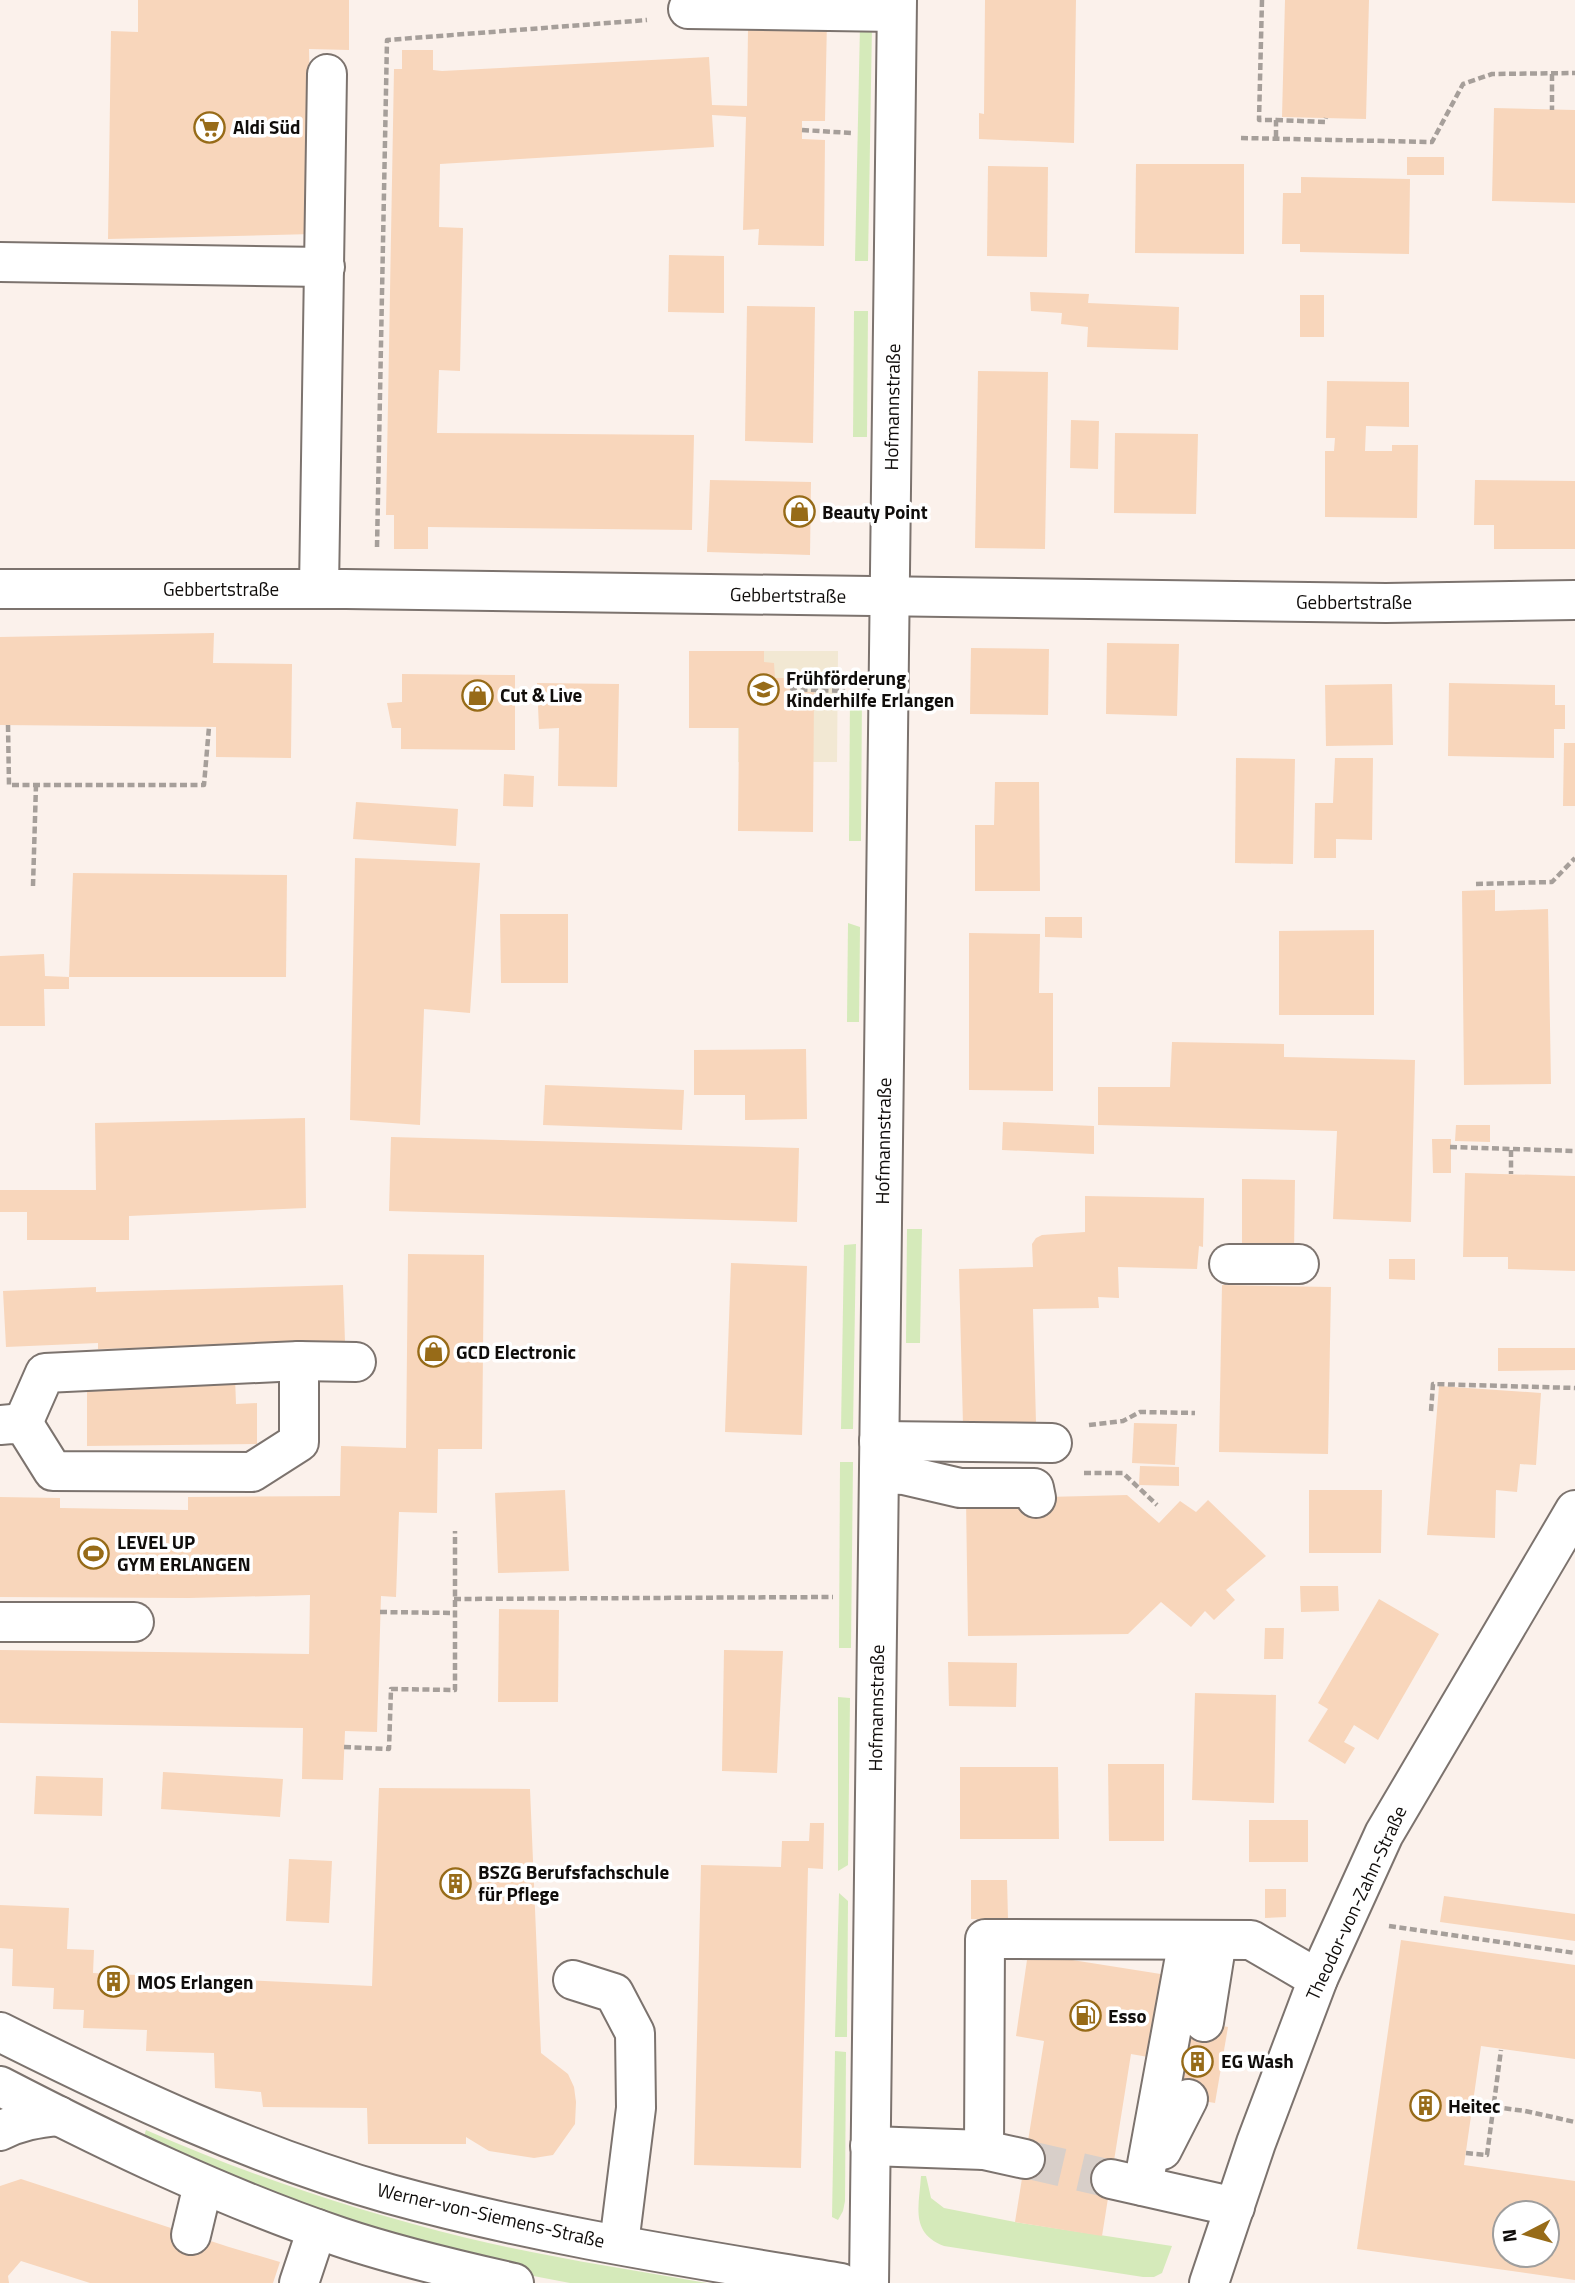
<svg xmlns="http://www.w3.org/2000/svg" width="1575" height="2283" font-family="'Titillium Web',sans-serif">
<rect width="100%" height="100%" fill="#fbf1eb"/>
<path fill="#f2e8d3" d="M689,651h149l-1,111h-99v-34h-49z"/>
<g fill="#d5eaba">
<path d="M860,25h12l-4,236h-13z"/>
<path d="M854,311h14l-1,126h-14z"/>
<path d="M850,694h12l-1,147h-12z"/>
<path d="M848,923l12,4 -1,95h-12z"/>
<path d="M907,1229h15l-2,114h-14z"/>
<path d="M856,1244l-3,185h-12l3,-184z"/>
<path d="M840,1462h13l-2,186h-12z"/>
<path d="M838,1697l12,1 -2,167 -10,6z"/>
<path d="M839,1893l9,8 -1,136h-12z"/>
<path d="M835,2051l11,1 -1,149 -2,10 -5,9 -6,-3z"/>
<path d="M146,2130c104,46 211,81 321,108 79,19 160,31 240,45h-137l-47,-9 -156,-43 -225,-89z"/>
<path d="M921,2176h5l5,22 13,10 71,14 157,24 -10,27 -8,4h-11l-199,-31c-34,-13 -25,-39 -23,-70z"/>
</g>
<g fill="#f8d6bb" fill-rule="evenodd">
<path d="M138,0h211v50l-40,-1 4,185 -205,5 3,-208 27,1z"/>
<path d="M985,0h91l-2,143 -95,-4v-26l5,1z"/>
<path d="M1285,0h84l-3,119 -84,-2z"/>
<path d="M760,19h67l-2,102h-23v18l23,1 -1,106 -66,-1 1,-16 -16,1 3,-113 -34,-2 2,32 -274,17 -1,63 24,1 -3,143 -21,-1 -2,63 257,2 -2,95 -264,-3v22h-34v-34h-8l8,-446h8v-19h31v20l9,1 267,-14 3,48 35,1 1,-77 12,1z"/>
<path d="M1494,108l81,2v93l-83,-2z"/>
<rect x="1407" y="157" width="37" height="18"/>
<path d="M1136,164h108v90l-109,-1z"/>
<path d="M988,166l60,1 -1,90 -60,-1z"/>
<path d="M1301,177l109,2 -1,75 -109,-2v-8h-18l1,-51h18z"/>
<path d="M669,255l55,1v57l-56,-1z"/>
<path d="M1030,292l59,2 -1,9 91,4 -1,43 -91,-3 1,-20 -27,-3 1,-11 -31,-2z"/>
<rect x="1300" y="295" width="24" height="42"/>
<path d="M747,306l68,1 -2,136 -68,-2z"/>
<path d="M978,371l70,1 -3,177 -70,-1z"/>
<path d="M1327,381l82,1v45l-43,-1 -1,25h27v-6h26l-1,73 -92,-1v-66h9l1,-13h-9z"/>
<path d="M1071,420l28,1 -1,48 -28,-1z"/>
<path d="M1115,433l83,1 -2,80 -82,-1z"/>
<path d="M710,480l101,2 -1,73 -103,-3z"/>
<path d="M1475,480l100,1v68h-81v-24h-20z"/>
<path d="M214,633l-1,30 79,1 -1,94 -75,-1v-30l-216,-2v-88z"/>
<path d="M1107,643l72,1 -2,72 -71,-2z"/>
<path d="M971,648l78,1 -1,66 -78,-1z"/>
<path d="M689,651h75v11l10,1 1,15h15v14h24l-1,140 -75,-1 1,-103h-50z"/>
<path d="M402,674l113,1v75l-114,-1v-21h-9l-5,-25 15,-1z"/>
<path d="M537,683l82,1 -2,103 -59,-1 1,-58 -20,1z"/>
<path d="M1449,683l106,2v20h10v24h-11v29l-106,-2z"/>
<path d="M1392,684l1,61 -67,1 -1,-61z"/>
<path d="M1564,743h11v63h-12z"/>
<path d="M1236,758l59,1 -2,105 -58,-1z"/>
<path d="M1335,758h38l-1,82 -36,-1v19h-22l1,-55h18z"/>
<path d="M504,774l30,2 -1,31 -30,-1z"/>
<path d="M995,782h44l1,109h-65v-66h19z"/>
<path d="M356,802l102,7 -2,37 -103,-7z"/>
<path d="M355,858l125,5 -10,150 -46,-4 -4,116 -70,-5z"/>
<path d="M73,873l214,2 -1,102h-217z"/>
<path d="M1495,890v21l53,-2 3,175 -87,1 -2,-194z"/>
<path d="M500,914h68v69h-67z"/>
<path d="M1045,917h37v21l-37,-1z"/>
<path d="M1374,930v85h-95v-84z"/>
<path d="M969,933l71,1 -1,59h14v98l-84,-1z"/>
<path d="M44,954l1,22 24,1v12h-25l1,37h-45v-70z"/>
<path d="M1172,1042l112,2v13l131,3 -4,162 -78,-3 4,-88 -239,-6v-38h72z"/>
<path d="M806,1049l1,70 -62,1v-25h-51v-45z"/>
<path d="M545,1085l139,5 -2,40 -139,-5z"/>
<path d="M305,1118l1,90 -177,8v24h-102v-28h-27v-22h96l-1,-67z"/>
<path d="M1003,1122l91,4v28l-92,-4z"/>
<path d="M1456,1125h34v17l-35,-1z"/>
<path d="M391,1137l408,11 -2,74 -408,-11z"/>
<path d="M1432,1139h19v34h-18z"/>
<path d="M1465,1173l110,3v95l-67,-2v-12h-45z"/>
<path d="M1242,1179l53,1 -1,73h-52z"/>
<path d="M1085,1196l119,2 -1,49 -4,-1 -2,23 -79,-2 1,31 -21,-1 1,11 -66,1 3,114 -73,2 -4,-156 74,-2 -1,-23 4,-6 6,-3 43,-3z"/>
<path d="M408,1254l76,1 -2,194h-44l-1,64 -38,-1 -3,85 -15,-1 -4,136 -32,-1 -2,49 -41,-1 1,-51 -303,-5v-73l309,4 1,-59 -121,3 -189,-1v-100l60,1v10l128,2v-13l152,-1 1,-50 65,2z"/>
<path d="M1389,1259h26v21l-26,-1z"/>
<path d="M731,1263l76,3 -5,169 -77,-3z"/>
<path d="M343,1285l2,57 -247,7v-6l-92,4 -3,-56 93,-4v5z"/>
<path d="M1222,1285l109,2 -3,167 -109,-2z"/>
<path d="M1498,1348h77v22l-77,1z"/>
<path d="M235,1377l1,27 21,-1v41l-170,2v-67z"/>
<path d="M1439,1386l102,7 -5,72 -16,-1 -3,28 -21,-2 -1,48 -68,-3z"/>
<path d="M1134,1423l43,1 -2,41 -43,-2z"/>
<path d="M1140,1466l39,1v19l-40,-1z"/>
<path d="M565,1490l4,81 -71,2 -3,-80z"/>
<path d="M1309,1490h73l-1,63h-72z"/>
<path d="M1127,1495l32,28 21,-22 16,11 12,-12 58,56 -40,34 9,10 -21,20 -9,-9 -14,16 -30,-25 -33,32 -160,2 -2,-137z"/>
<path d="M1300,1586h38l1,25 -38,1z"/>
<path d="M1379,1599l60,35 -61,106 -24,-15 -10,17 11,6 -10,16 -37,-23 20,-32 -10,-6z"/>
<path d="M499,1609l60,1 -1,92h-60z"/>
<path d="M1265,1628h19l-1,31h-19z"/>
<path d="M724,1650l59,1 -6,122 -55,-2z"/>
<path d="M948,1662l69,1 -1,44 -67,-1z"/>
<path d="M1195,1693l81,2 -2,108 -82,-3z"/>
<path d="M1108,1764h56v77h-55z"/>
<path d="M960,1767h98l1,72h-99z"/>
<path d="M163,1772l120,7 -3,38 -119,-8z"/>
<path d="M36,1776l67,2 -1,38 -68,-2z"/>
<path d="M379,1788l151,1 11,264 27,21 6,13 2,15 -1,22 -22,31 -19,3 -45,-7 -23,-14v7h-98l-1,-36 -104,-1 -2,-15 -46,-4 -1,-35 -68,-2 1,-21 -64,-2 1,-18 -31,-1 1,-21 -42,-2 1,-37 -13,-1v-43l69,3 -2,41 27,1 -1,23 279,13z"/>
<rect x="1249" y="1820" width="59" height="42"/>
<path d="M810,1823h14l-1,46 -15,-1 -7,300 -107,-3 7,-300 80,2 1,-26h27z"/>
<path d="M289,1859l43,2 -3,62 -43,-2z"/>
<path d="M971,1880h36l1,39h-37z"/>
<path d="M1265,1889h21v28l-21,1z"/>
<path d="M1444,1896l131,18v27l-135,-19z"/>
<path d="M1401,1940l174,25v94l-94,-13 -17,119 111,16v99l-218,-31zM1505,2213h42v42h-42z"/>
<path d="M1028,1953l139,22 -13,83 -23,-4 -29,182 -87,-14 29,-181 -28,-5z"/>
<path d="M1180,2018l48,9 -13,76 -48,-8z"/>
<path d="M21,2179l208,68 51,15 -7,21h-183l-69,-22 -13,15 1,7h-9v-97z"/>
</g>
<g fill="none" stroke-linecap="round" stroke-linejoin="round">
<path stroke="#d8cfc9" stroke-width="38" stroke-dasharray="38 19" stroke-linecap="butt" d="M1025,2159l86,20"/>
<defs>
<g id="minor">
<path d="M688,9l208,3"/>
<path d="M0,262l325,5"/>
<path d="M0,589h346l1040,14 189,-3"/>
<path d="M319,589l8,-515"/>
<path d="M1229,1264h70"/>
<path d="M23,1423l22,-50 254,-12 57,1"/>
<path d="M0,1425l23,-2 30,48 199,1 47,-30v-81"/>
<path d="M879,1441l173,2"/>
<path d="M879,1474l25,1 56,13h74l2,10"/>
<path d="M0,1622h134"/>
<path d="M573,1980l41,13 21,40 1,75 -17,136"/>
<path d="M1204,2022l13,-82"/>
<path d="M0,2131c19,-10 37,-13 59,-15"/>
<path d="M870,2146l114,4 41,9"/>
<path d="M984,2150l1,-211 266,1 67,39"/>
<path d="M1162,2150l26,-51"/>
<path d="M1111,2179l124,28"/>
<path d="M1143,2186l45,-246"/>
<path d="M191,2235l12,-50"/>
<path d="M299,2283l18,-54"/>
<path d="M869,2283l28,-2283"/>
<path d="M1209,2283l47,-140 62,-164 66,-145 191,-324"/>
</g>
<g id="major">
<path d="M0,2032c126,63 255,124 390,162 148,41 301,64 451,89"/>
<path d="M0,2086c110,57 222,111 340,151 56,19 116,33 174,46"/>
</g>
</defs>
<use href="#minor" stroke="#7c736e" stroke-width="42"/>
<use href="#major" stroke="#7c736e" stroke-width="42"/>
<g stroke="#a69f9a" stroke-width="4.5" stroke-dasharray="7 3.5" stroke-linecap="butt">
<path d="M1262,0l-3,120h17v18"/>
<path d="M1552,74v36"/>
<path d="M1276,120l49,2 1,-4"/>
<path d="M802,130l50,3"/>
<path d="M1241,138l191,4 31,-58 29,-10 83,-1"/>
<path d="M377,547l10,-507 260,-20"/>
<path d="M790,689l55,2"/>
<path d="M8,725l1,60h195l5,-58"/>
<path d="M1476,884l76,-2 23,-24"/>
<path d="M33,886l3,-101"/>
<path d="M1450,1147l125,4"/>
<path d="M1511,1150v24"/>
<path d="M1431,1411l2,-27 142,4"/>
<path d="M1089,1425l34,-4 17,-9 55,1"/>
<path d="M1084,1473h39l34,32"/>
<path d="M454,1599l379,-2"/>
<path d="M380,1612l75,1"/>
<path d="M344,1747l45,2 2,-60 64,1v-159"/>
<path d="M1389,1926l186,27"/>
<path d="M1494,2107l31,4 50,11"/>
<path d="M1466,2153l21,2 14,-105"/>
</g>
<use href="#minor" stroke="#fff" stroke-width="38"/>
<use href="#major" stroke="#fff" stroke-width="38"/>
</g>
<defs>
<symbol id="supermarket-ring" viewBox="-11 -11 22 22"><circle r="9.5" fill="#fff" stroke="#976b18" stroke-width="1.5"/><path d="M-6-5.5h2.5l.6 2H6L4.5 2H-2.5L-4.4-4H-6ZM-1.5 3.2a1.3 1.3 0 1 0 .1 0ZM3 3.2a1.3 1.3 0 1 0 .1 0Z" fill="#976b18"/></symbol>
<symbol id="shop-ring" viewBox="-11 -11 22 22"><circle r="9.5" fill="#fff" stroke="#976b18" stroke-width="1.5"/><path d="M-5-2.5h2.3a2.7 3.5 0 0 1 5.4 0H5L5.5 6h-11ZM-1.5-2.5h3a1.5 2.3 0 0 0-3 0Z" fill="#976b18"/></symbol>
<symbol id="school-ring" viewBox="-11 -11 22 22"><circle r="9.5" fill="#fff" stroke="#976b18" stroke-width="1.5"/><path d="M0-5L7-2L0 1L-7-2ZM-4 1L0 2.5L4 1V4Q0 6-4 4Z" fill="#976b18"/></symbol>
<symbol id="stadium-ring" viewBox="-11 -11 22 22"><circle r="9.5" fill="#fff" stroke="#976b18" stroke-width="1.5"/><path d="M0-5a6.5 5 0 1 0 0 10a6.5 5 0 1 0 0-10ZM-3.5-1.8h7v3.6h-7Z" fill="#976b18"/></symbol>
<symbol id="building-ring" viewBox="-11 -11 22 22"><circle r="9.5" fill="#fff" stroke="#976b18" stroke-width="1.5"/><path d="M-4-6H4V6H1V3H-1V6H-4ZM-2.5-4.3h1.7v1.8h-1.7ZM.8-4.3h1.7v1.8H.8ZM-2.5-1h1.7V.8h-1.7ZM.8-1h1.7V.8H.8Z" fill="#976b18"/></symbol>
<symbol id="fuel-ring" viewBox="-11 -11 22 22"><circle r="9.5" fill="#fff" stroke="#976b18" stroke-width="1.5"/><path d="M-5.5-6h7V0h2V4h1.3V-2.5L3-4.5l.8-.8L6-3V5H2.5V1h-1V6h-7ZM-4.2-4.7v3.2H.2V-4.7Z" fill="#976b18"/></symbol>
</defs>
<g fill-rule="evenodd">
<use href="#supermarket-ring" x="192" y="110" width="35" height="35"/>
<use href="#shop-ring" x="782" y="494" width="35" height="35"/>
<use href="#school-ring" x="746" y="672" width="35" height="35"/>
<use href="#shop-ring" x="460" y="678" width="35" height="35"/>
<use href="#shop-ring" x="416" y="1334" width="35" height="35"/>
<use href="#stadium-ring" x="76" y="1536" width="35" height="35"/>
<use href="#building-ring" x="438" y="1866" width="35" height="35"/>
<use href="#building-ring" x="96" y="1964" width="35" height="35"/>
<use href="#fuel-ring" x="1068" y="1998" width="35" height="35"/>
<use href="#building-ring" x="1180" y="2044" width="35" height="35"/>
<use href="#building-ring" x="1408" y="2088" width="35" height="35"/>
</g>
<g text-anchor="middle" stroke-width="7" stroke-linejoin="round" paint-order="stroke">
<g font-size="19" font-weight="bold" fill="#100d0b" stroke="#fff" text-anchor="start">
<text x="233" y="134">Aldi Süd</text>
<text x="822" y="519">Beauty Point</text>
<text x="786" y="685">Frühförderung<tspan x="786" dy="22">Kinderhilfe Erlangen</tspan></text>
<text x="500" y="702">Cut &amp; Live</text>
<text x="456" y="1359">GCD Electronic</text>
<text x="117" y="1549">LEVEL UP<tspan x="117" dy="22">GYM ERLANGEN</tspan></text>
<text x="478" y="1879">BSZG Berufsfachschule<tspan x="478" dy="22">für Pflege</tspan></text>
<text x="137" y="1989">MOS Erlangen</text>
<text x="1108" y="2023">Esso</text>
<text x="1221" y="2068">EG Wash</text>
<text x="1448" y="2113">Heitec</text>
</g>
<g font-size="19" fill="#100d0b" stroke="#fff">
<text transform="translate(892 407) rotate(-89)" y="7">Hofmannstraße</text>
<text x="221" y="596">Gebbertstraße</text>
<text transform="translate(788 595) rotate(1)" y="7">Gebbertstraße</text>
<text x="1354" y="609">Gebbertstraße</text>
<text transform="translate(883 1141) rotate(-89)" y="7">Hofmannstraße</text>
<text transform="translate(876 1708) rotate(-89)" y="7">Hofmannstraße</text>
<text transform="translate(1356 1903) rotate(-65)" y="7">Theodor-von-Zahn-Straße</text>
<text transform="translate(491 2215) rotate(13)" y="7">Werner-von-Siemens-Straße</text>
</g>
</g>
<g transform="translate(1526 2234) rotate(264)"><circle r="33" fill="#ffffff" stroke="#9f9e9d" stroke-width="2"/>
<path d="M0-5L12 26L0 18L-12 26Z" fill="#976b18"/>
<text y="-10" font-size="19" font-weight="bold" text-anchor="middle" fill="#100d0b">N</text>
</g>
</svg>
